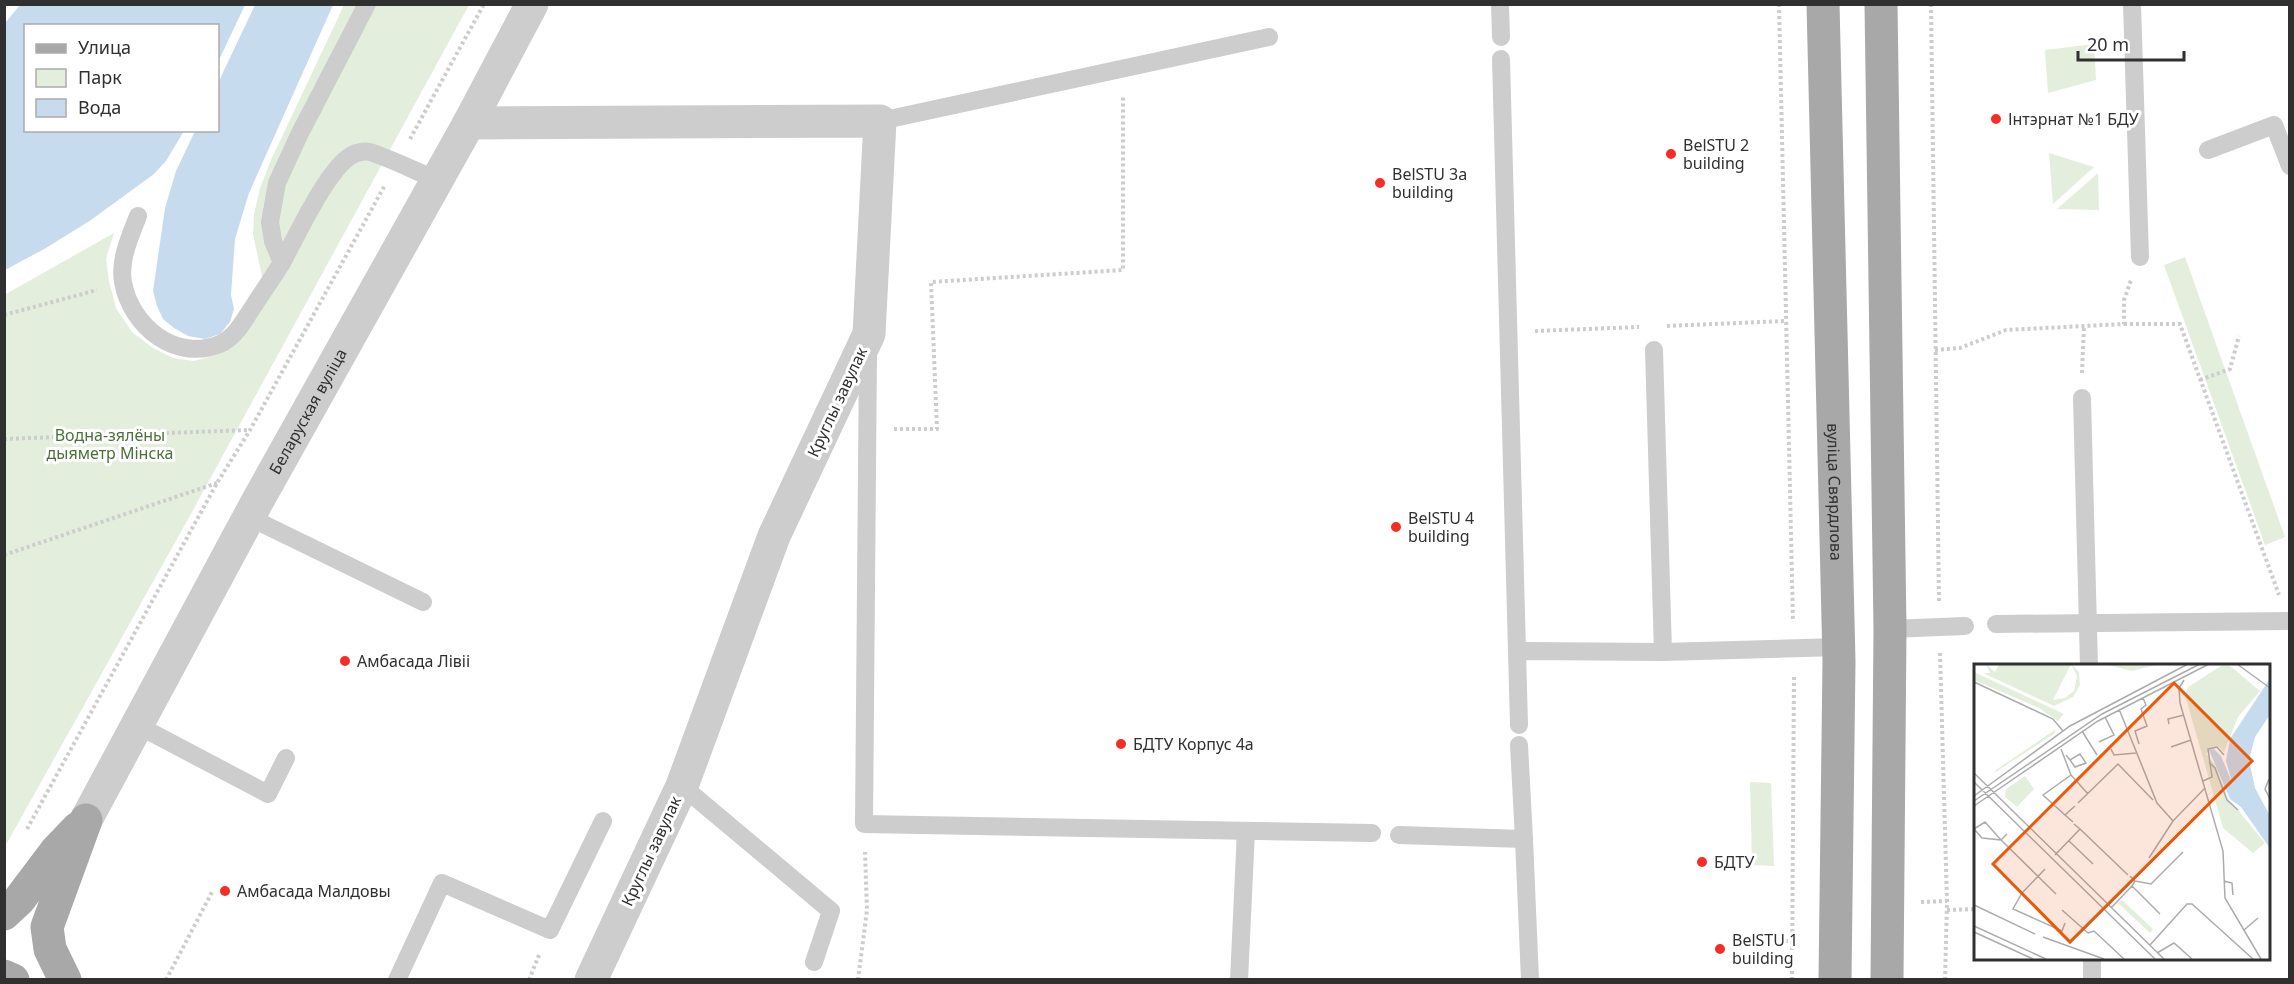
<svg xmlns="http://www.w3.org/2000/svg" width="2294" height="984" font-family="'Noto Sans',sans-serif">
<rect width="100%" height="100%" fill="#fff"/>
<g fill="#e4eedd">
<path d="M344,5h125l-277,507 -185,331h-2l-1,-548 110,-62 -8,26 3,22 7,27 16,24 21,16 20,10 21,3 22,-6 22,-14 25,-60 -10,-47 1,-20 6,-26 11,-28z"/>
<path d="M2094,44l2,36 -48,13 -3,-43z"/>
<path d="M2049,153l45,14 -41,37z"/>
<path d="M2098,173l1,37 -42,-1z"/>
<path d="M2185,257l100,280 -20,8 -101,-280z"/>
<path d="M1750,782l21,1 3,83 -22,-1z"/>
</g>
<g fill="#c7dbef">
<path d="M20,5h225l-27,57v-36h-192v104l158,1 -18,30 -12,13 -63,46 -45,28 -41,22v-247z"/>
<path d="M255,5h78l-84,188 -14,46 -4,56 3,14 -4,13 -10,12 -15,5 -17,-3 -14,-8 -11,-9 -6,-13 -4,-15 12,-83 11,-37 19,-40 23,-1v-47z"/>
</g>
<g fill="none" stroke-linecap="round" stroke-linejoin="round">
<g stroke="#cdcdcd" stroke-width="4" stroke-dasharray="3 3" stroke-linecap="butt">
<path d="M1779,4l14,618"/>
<path d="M1931,4l8,597"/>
<path d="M410,139l74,-135"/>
<path d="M4,315l93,-25"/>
<path d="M2124,324h56l99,271"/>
<path d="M1667,326l119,-5"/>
<path d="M1535,331l104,-4"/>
<path d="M1935,350l25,-2 46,-18 118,-6v-24l7,-20"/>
<path d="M2082,373l2,-47"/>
<path d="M2200,380l30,-11 9,-33"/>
<path d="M894,429h43l-6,-147 192,-12v-174"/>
<path d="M4,439l245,-9"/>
<path d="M4,555l213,-72"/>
<path d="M1940,653l7,248 -2,79"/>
<path d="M27,829l190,-346 33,-53 135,-245"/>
<path d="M1921,902l26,-1"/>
<path d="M1947,910l29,-1"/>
<path d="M1749,941h43"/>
<path d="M166,980l46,-88"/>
<path d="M529,980l10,-25"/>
<path d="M858,980l9,-70 -2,-58"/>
<path d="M1792,980l2,-306"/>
</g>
<g stroke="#cdcdcd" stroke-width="18">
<path d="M1500,4l1,33"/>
<path d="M2132,4l8,253"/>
<path d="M1501,59l16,592"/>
<path d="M880,121l389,-84"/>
<path d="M2208,150l66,-25 16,41"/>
<path d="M138,216c-8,21 -19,44 -15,66 8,45 53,80 97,62 16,-7 24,-24 33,-37 10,-16 21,-31 30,-46 14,-26 45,-93 69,-106 5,-3 13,-4 18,-3 22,7 45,19 67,28"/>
<path d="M282,263l-9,-22 -3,-19 7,-39 22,-48 68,-131"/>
<path d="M1654,350l9,302"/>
<path d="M868,351l-4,473 508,9"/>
<path d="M2082,398l7,268"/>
<path d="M249,517l174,85"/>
<path d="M1996,624l294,-3"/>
<path d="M1890,629l75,-3"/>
<path d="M137,725l131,69 18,-36"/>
<path d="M1519,725l-2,-74 146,1 175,-5"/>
<path d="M682,786l149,125 -17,51"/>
<path d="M1399,835l125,4 -5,-94"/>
<path d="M1524,839l6,141"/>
<path d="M2092,958v22"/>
<path d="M397,980l45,-97 108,47 53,-109"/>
<path d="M1239,980l7,-149"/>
</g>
<g stroke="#cdcdcd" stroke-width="33">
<path d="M469,123l411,-2 -11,213 -95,202 -92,250 -91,194"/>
<path id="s1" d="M86,820l171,-318 212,-379 63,-119"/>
</g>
<g stroke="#a8a8a8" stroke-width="33">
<path id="s2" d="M1823,4l16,657 -4,319"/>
<path d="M1881,4l9,625 -3,351"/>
<path d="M4,914l15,-14 37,-49 22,-23"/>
<path d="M4,976l9,4"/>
<path d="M65,980l-15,-31 -3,-22 39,-107"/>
</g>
</g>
<g fill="#f42e25" stroke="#fff" stroke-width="2">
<circle cx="1996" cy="119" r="6"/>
<circle cx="1671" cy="154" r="6"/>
<circle cx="1380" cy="183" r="6"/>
<circle cx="1396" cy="527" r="6"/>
<circle cx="345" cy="661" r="6"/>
<circle cx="1121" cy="744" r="6"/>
<circle cx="1702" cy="862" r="6"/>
<circle cx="225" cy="891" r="6"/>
<circle cx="1720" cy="949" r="6"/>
</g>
<g text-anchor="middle" stroke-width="6" stroke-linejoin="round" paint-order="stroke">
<g font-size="16" fill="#303030" stroke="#fff" text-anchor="start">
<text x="2008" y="125">Інтэрнат №1 БДУ</text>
<text x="1683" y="151">BelSTU 2<tspan x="1683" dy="18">building</tspan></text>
<text x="1392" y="180">BelSTU 3a<tspan x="1392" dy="18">building</tspan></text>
<text x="1408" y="524">BelSTU 4<tspan x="1408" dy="18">building</tspan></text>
<text x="357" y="667">Амбасада Лівіі</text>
<text x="1133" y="750">БДТУ Корпус 4а</text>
<text x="1714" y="868">БДТУ</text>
<text x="237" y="897">Амбасада Малдовы</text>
<text x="1732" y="946">BelSTU 1<tspan x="1732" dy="18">building</tspan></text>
</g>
<g font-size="16" fill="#303030" stroke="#fff">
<text transform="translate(837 402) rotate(-65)" y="6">Круглы завулак</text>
<text dy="6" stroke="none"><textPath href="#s1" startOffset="465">Беларуская вуліца</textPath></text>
<text dy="6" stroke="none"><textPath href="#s2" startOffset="488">вуліца Свярдлова</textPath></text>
<text transform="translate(651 851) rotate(-65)" y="6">Круглы завулак</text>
</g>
<g font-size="16" fill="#4c7039" stroke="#fff">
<text x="110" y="441">Водна-зялёны<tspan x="110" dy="18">дыяметр Мінска</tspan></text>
</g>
</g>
<g transform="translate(1974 664)">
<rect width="296" height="296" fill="#fff"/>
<path d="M12,0l9,8 4,-8h72l-18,36 12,-2 9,-7 3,-15 -6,-12 8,8 1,13 -7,12 -19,9 -71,-33h7zM131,0h54l-27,7zM247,2h9l30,25 -22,26 -14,35 -6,-6 -12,7 10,14 12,31 37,45 -12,10 -30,-25 -38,-133 3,-8zM0,8l90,42 -6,7 -19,-13 -65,-28zM82,65l-2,5 -60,39 2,-3zM51,112l9,13 -17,18 -12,-10 1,-8zM148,236l31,29 -3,4 -32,-30z" fill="#e4eedd"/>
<path d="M295,16v36l-14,21 -6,23 6,28 14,26v33l-28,-40 -11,-8 -21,-49 5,-1 7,7 12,29 -7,-24 4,-22z" fill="#c7dbef"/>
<path fill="none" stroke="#acacac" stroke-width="1.5" d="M263,0l33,24M0,18l79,37 10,12M206,39l43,148 2,47 36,61M206,39l-1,-15 5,-8M145,45l38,94 16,18 32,-33M195,60l-1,-5 16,-4M108,67l15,24M125,78l15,-7 -9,-18M165,80l-4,-13 12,-5 -6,-17 5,-4 -3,-7M197,83l20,-7M87,85l10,26 -28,20 22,20M137,85l3,6 22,-2M92,91l4,5 10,-6 6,9 -11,4 -5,-7M235,98l6,6 12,32 11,10M0,109l190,186M97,111l17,19M295,115l-4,10 5,10M229,117l9,-4 -4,-28 9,-2 7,8M0,118l181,177M0,132l96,-70 118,-62M0,137l128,-87 98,-50M104,139l40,-39 35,36M0,142l124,-85 111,-57M99,158l-8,-7 10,-9M106,165l48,46M33,170l-6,6 -16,-18 -11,7 8,9 19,2 55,54M95,177l24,23M81,191l25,-26 -6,-5M175,194l24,-37M71,205l-23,24 -9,16 49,22 3,-8M156,212l5,5 -3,5 28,28M161,217l16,3 32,-32M250,217l8,2 1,12M0,241l61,29M137,244l21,-22M88,246l26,23 6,-2 30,28M0,262l72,33M270,266l14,-12M0,268l59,27M69,273l61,22M176,281l37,-41h5l61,55M183,289l17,-10 18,16"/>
<path fill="#e8590c" fill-opacity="0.15" stroke="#e8590c" stroke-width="3" d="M200,19l78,78 -182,181 -77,-78z"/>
<rect width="296" height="296" fill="none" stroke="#303030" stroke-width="3"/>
</g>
<rect width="2294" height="984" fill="none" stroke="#303030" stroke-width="12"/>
<rect x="24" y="24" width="195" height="108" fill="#ffffff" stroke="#acacac" stroke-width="1.5"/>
<rect x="36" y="44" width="30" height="9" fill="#a8a8a8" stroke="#acacac" stroke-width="1.5"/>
<text x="78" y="54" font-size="18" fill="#303030">Улица</text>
<rect x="36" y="69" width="30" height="18" fill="#e4eedd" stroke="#acacac" stroke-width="1.5"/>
<text x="78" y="84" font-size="18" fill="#303030">Парк</text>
<rect x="36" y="99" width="30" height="18" fill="#c7dbef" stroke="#acacac" stroke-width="1.5"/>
<text x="78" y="114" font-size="18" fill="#303030">Вода</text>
<path d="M2078 51v9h106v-9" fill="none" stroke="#303030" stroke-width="3"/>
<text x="2087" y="51" font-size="18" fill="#303030" stroke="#ffffff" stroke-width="4.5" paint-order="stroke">20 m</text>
</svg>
